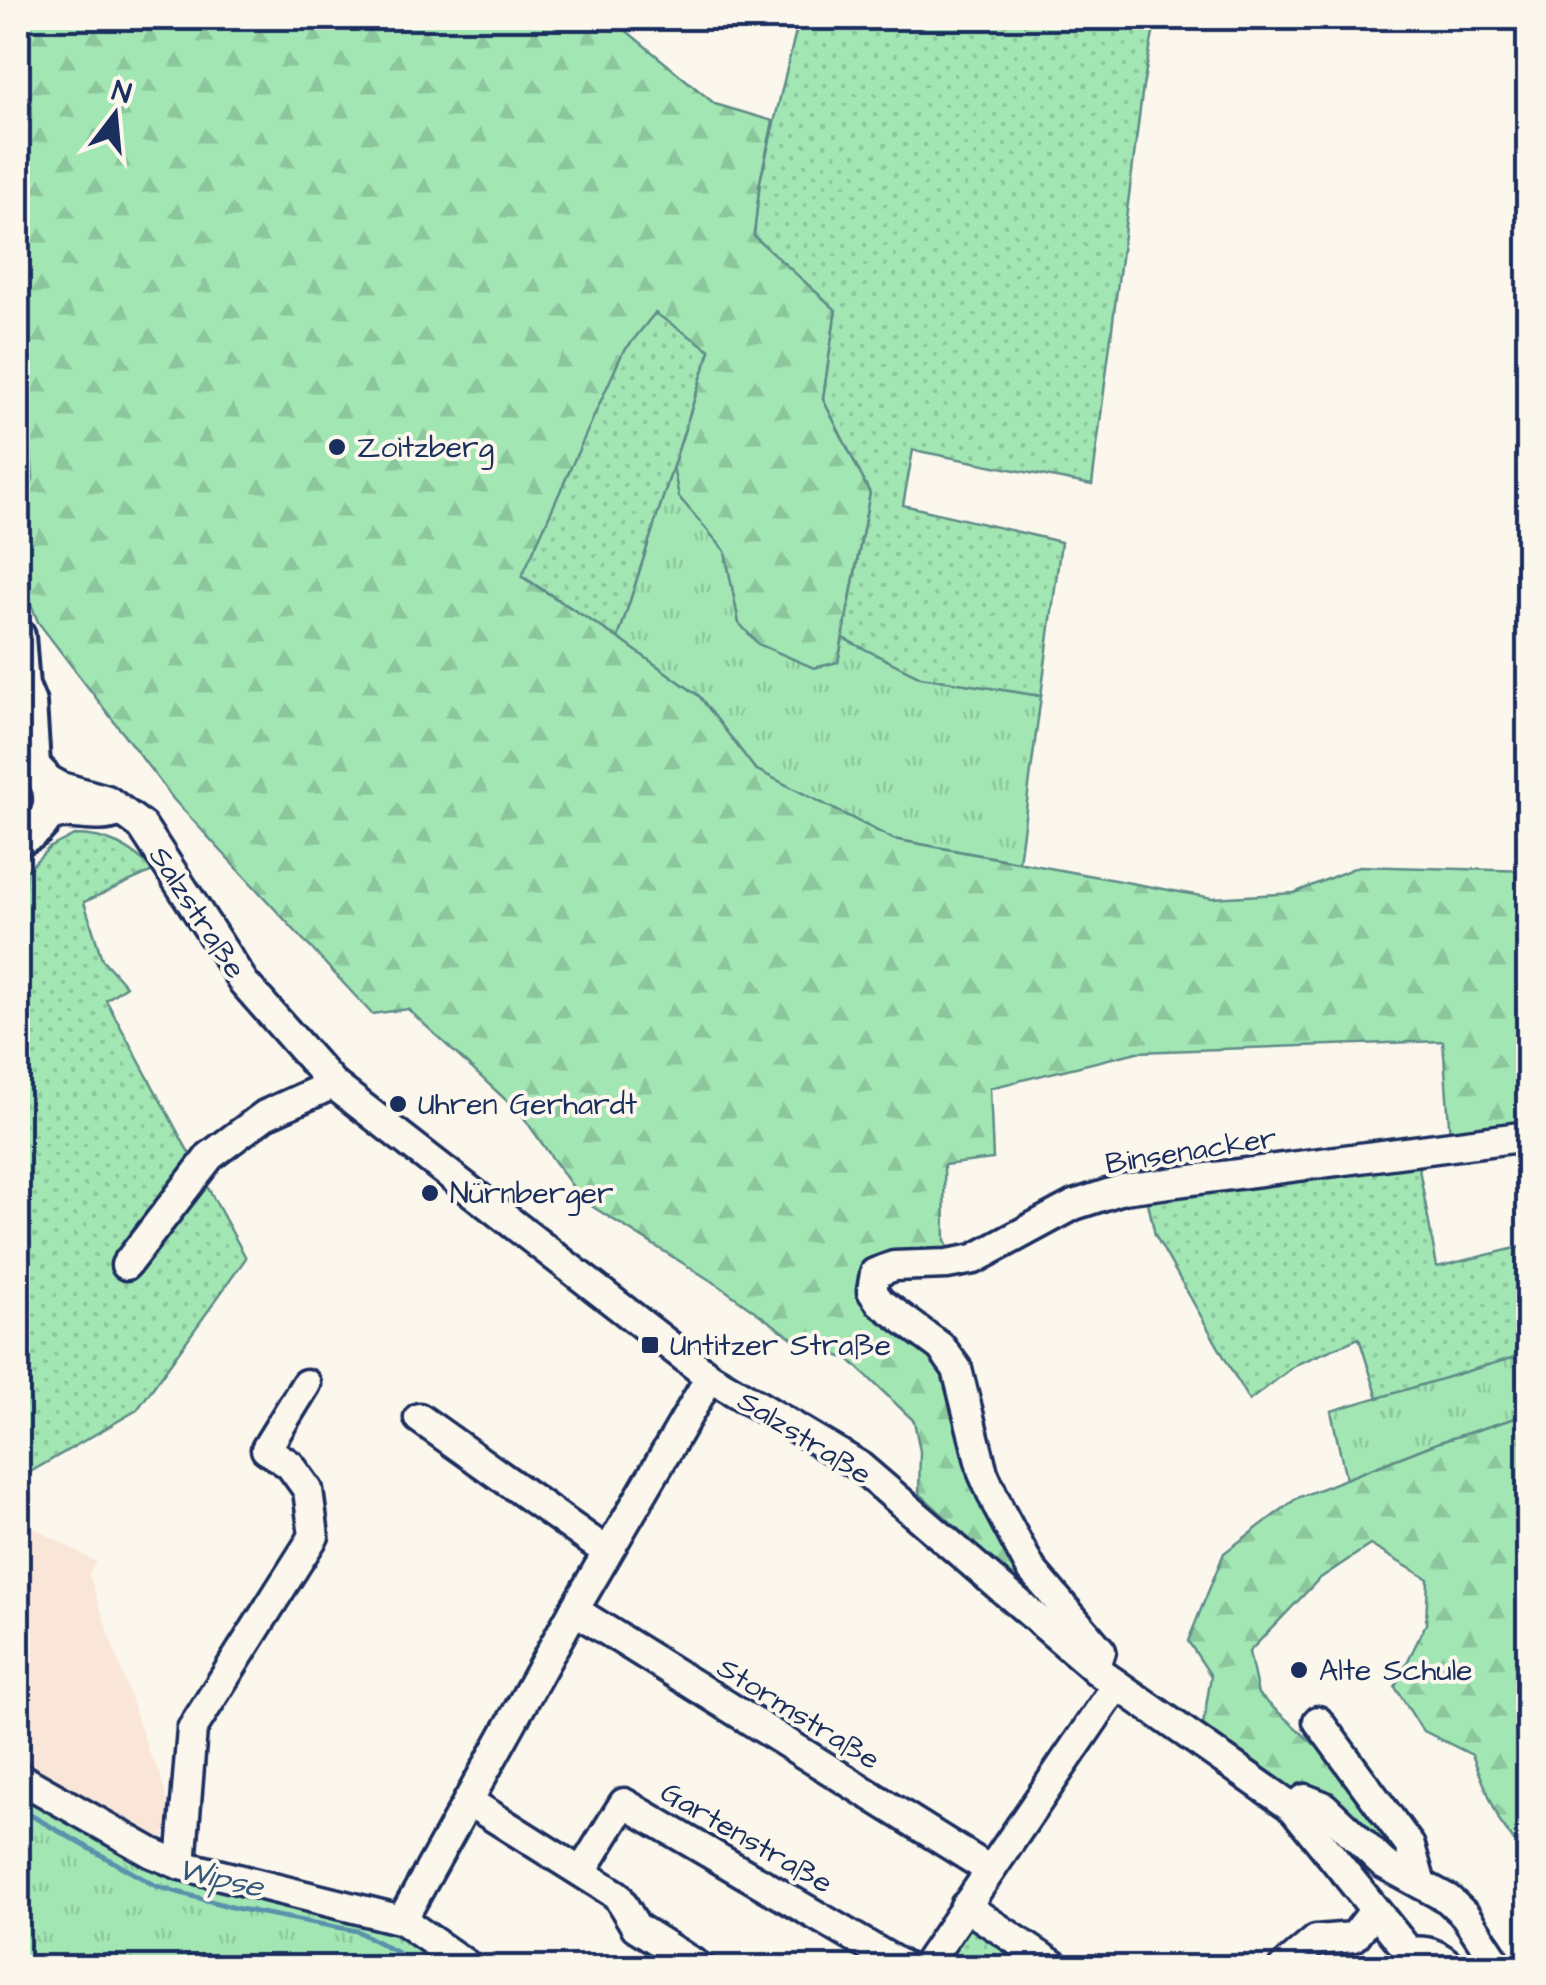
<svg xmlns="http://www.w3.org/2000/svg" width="1546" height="1985" font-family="'Architects Daughter',sans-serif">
<defs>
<pattern id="grass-tufts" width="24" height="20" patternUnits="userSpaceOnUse" patternTransform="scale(2.5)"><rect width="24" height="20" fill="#a2e7b3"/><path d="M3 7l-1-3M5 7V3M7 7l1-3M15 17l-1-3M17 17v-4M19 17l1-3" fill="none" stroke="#8bc69c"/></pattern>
<pattern id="forest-firs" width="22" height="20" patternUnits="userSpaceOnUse" patternTransform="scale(2.5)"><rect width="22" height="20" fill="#a2e7b3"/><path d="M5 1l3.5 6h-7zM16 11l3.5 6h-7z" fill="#8bc69c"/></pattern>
<pattern id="garden-dots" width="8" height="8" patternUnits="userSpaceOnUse" patternTransform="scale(2.5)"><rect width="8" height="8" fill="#a2e7b3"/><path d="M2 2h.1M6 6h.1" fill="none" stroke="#8bc69c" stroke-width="1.8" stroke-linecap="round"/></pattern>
</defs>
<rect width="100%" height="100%" fill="#fbf7ec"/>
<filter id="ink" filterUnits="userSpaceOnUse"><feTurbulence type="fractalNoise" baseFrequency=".01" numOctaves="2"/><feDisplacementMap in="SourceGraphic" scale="20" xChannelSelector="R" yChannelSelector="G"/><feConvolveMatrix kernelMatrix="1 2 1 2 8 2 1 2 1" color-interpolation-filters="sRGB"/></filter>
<g filter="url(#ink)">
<path fill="#f9e6d8" d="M18,1519l78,43 -7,12 59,176 12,23 8,32 -2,25 -6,12 -142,-84z"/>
<g fill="url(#grass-tufts)" stroke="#5e8b88" stroke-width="2.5">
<path d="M673,466l7,31 45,54 14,72 99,39 5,-24 78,39 120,19 -22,166 -126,-23 -138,-70 -56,-73 -81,-58z"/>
<path d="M1528,1353v61l-91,29 -91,36 -15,-68z"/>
<path d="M18,1782l149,85 206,51 82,49h-437z"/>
</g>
<g fill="url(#forest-firs)" stroke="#5e8b88" stroke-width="2.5">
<path d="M18,18h593l104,86 58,17 -13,61 -6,54 82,73 -13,90 47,94 -32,169 -24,6 -56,-24 -19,-21 -14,-72 -46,-54 -6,-31 37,-116 -188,227 96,61 81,58 56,73 138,70 319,59 82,-5 65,-27 169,5v254l-78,13 -7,-97 -306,11 -147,36 3,71 -49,6 1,76 9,18 -86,11 81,88 55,155 43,98 -128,-118 1,-42 -6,-30 -65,-62 -47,-14 -81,-58 -139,-87 -60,-85 -114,-106 -36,5 -198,-214 -136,-178 -20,-51v-57l15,-35 -2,-27 -11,-16 5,-34 -7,-13z"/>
<path d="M1528,1414l-1,446 -27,-38 -28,-67 -50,-25 -27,-43 31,-63 2,-45 -58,-34 -51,34 -70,73 9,42 75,67 33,45 35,57 -87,-51 -112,-81 9,-55 -23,-35 36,-88 73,-55 140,-55z"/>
</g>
<g fill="url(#garden-dots)" stroke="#5e8b88" stroke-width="2.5">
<path d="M799,18h357l-13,68 -51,399 -179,-35 -10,55 158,37 -20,154 -120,-19 -78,-39 27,-145 -47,-94 13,-89 -82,-74 6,-54z"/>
<path d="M655,313l55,37 -92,288 -96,-62 100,-222z"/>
<path d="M74,835c35,0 56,13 81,35l-71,32 18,57 24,27 -20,14 140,258 -109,152 -119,69v-542l8,-66 23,-23z"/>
<path d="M1417,1158l20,109 91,-22v108l-150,45 -19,-60 -62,26 -48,37 -94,-166 -9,-42z"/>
<path d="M968,1920l74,48h-106z"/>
</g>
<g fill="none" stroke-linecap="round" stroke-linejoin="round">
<path stroke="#5a92ac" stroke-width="5" d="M18,1808l138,78 79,22 122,23 68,37"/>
<defs>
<g id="minor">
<path d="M45,778l16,9 46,13 35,26 102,157 89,101 377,293 148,88 241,207 194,136 129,160"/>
<path d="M48,816c24,-7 47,5 71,-4"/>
<path d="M126,1265l84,-109 55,-41 68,-31"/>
<path d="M419,1418l188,134"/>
<path d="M574,1610l416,260"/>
<path d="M1095,1669l6,-18 -70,-82 -32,-60 -16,-36 -26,-104 -16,-22 -61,-45 -8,-11 3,-18 19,-7 53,-2 27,-5 100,-54 49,-16 405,-53"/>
<path d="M1318,1721l92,125 11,38"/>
<path d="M18,1777l134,76 29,12 221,55 69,48"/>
<path d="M468,1801l149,94 19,32 65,41"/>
<path d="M1293,1808l12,-9 18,7 61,58 64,35 17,16 35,53"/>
<path d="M181,1865l11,-136 122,-193 -6,-46 -18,-25 -24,-16 40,-65"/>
<path d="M582,1871l42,-68 282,165"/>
<path d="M965,1906l93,62"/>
<path d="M402,1920l172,-310 136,-233"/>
<path d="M1411,1952c19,-2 28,3 42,16"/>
<path d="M924,1968l193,-283"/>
<path d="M1283,1968l33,-28 38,-3 20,-26"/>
</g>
<g id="major">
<path d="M18,636l4,50 7,17 4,62"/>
<path d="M18,761c43,10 43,66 0,77"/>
</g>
</defs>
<use href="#minor" stroke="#1b2f5e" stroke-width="35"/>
<use href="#major" stroke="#1b2f5e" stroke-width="40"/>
<use href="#minor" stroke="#fbf7ec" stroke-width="28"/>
<use href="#major" stroke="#fbf7ec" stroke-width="32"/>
</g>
</g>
<g fill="#1b2f5e" stroke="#fbf7ec" stroke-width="4">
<circle cx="337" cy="447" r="10"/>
<circle cx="398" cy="1104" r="10"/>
<circle cx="430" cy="1193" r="10"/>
<rect x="640" y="1335" width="20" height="20" rx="5"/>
<circle cx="1299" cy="1670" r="10"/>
</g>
<g text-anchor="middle" stroke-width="8" stroke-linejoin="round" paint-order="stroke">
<g font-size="30" fill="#1b2f5e" stroke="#fbf7ec" text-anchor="start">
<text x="357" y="457">Zoitzberg</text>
<text x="418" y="1114">Uhren Gerhardt</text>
<text x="450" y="1203">Nürnberger</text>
<text x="670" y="1355">Untitzer Straße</text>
<text x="1319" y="1680">Alte Schule</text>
</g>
<g font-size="30" fill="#1b2f5e" stroke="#fbf7ec">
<text transform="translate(198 912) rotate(57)" y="10">Salzstraße</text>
<text transform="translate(1191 1150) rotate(-9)" y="10">Binsenacker</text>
<text transform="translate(805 1437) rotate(32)" y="10">Salzstraße</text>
<text transform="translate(799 1713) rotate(32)" y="10">Stormstraße</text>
<text transform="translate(747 1837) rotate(30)" y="10">Gartenstraße</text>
</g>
<g font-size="32" font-style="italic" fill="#35587e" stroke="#fbf7ec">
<text transform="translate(221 1877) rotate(13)" y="11">Wipse</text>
</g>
</g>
<rect width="1546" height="1985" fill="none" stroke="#fbf7ec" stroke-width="60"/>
<rect x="30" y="30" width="1486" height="1925" fill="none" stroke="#1b2f5e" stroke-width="4" filter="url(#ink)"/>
<g transform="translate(115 115) rotate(16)" stroke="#fbf7ec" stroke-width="8" paint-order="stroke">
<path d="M0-8L18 38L0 25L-18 38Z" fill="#1b2f5e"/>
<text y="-15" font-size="28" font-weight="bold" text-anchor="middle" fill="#1b2f5e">N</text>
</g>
</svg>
